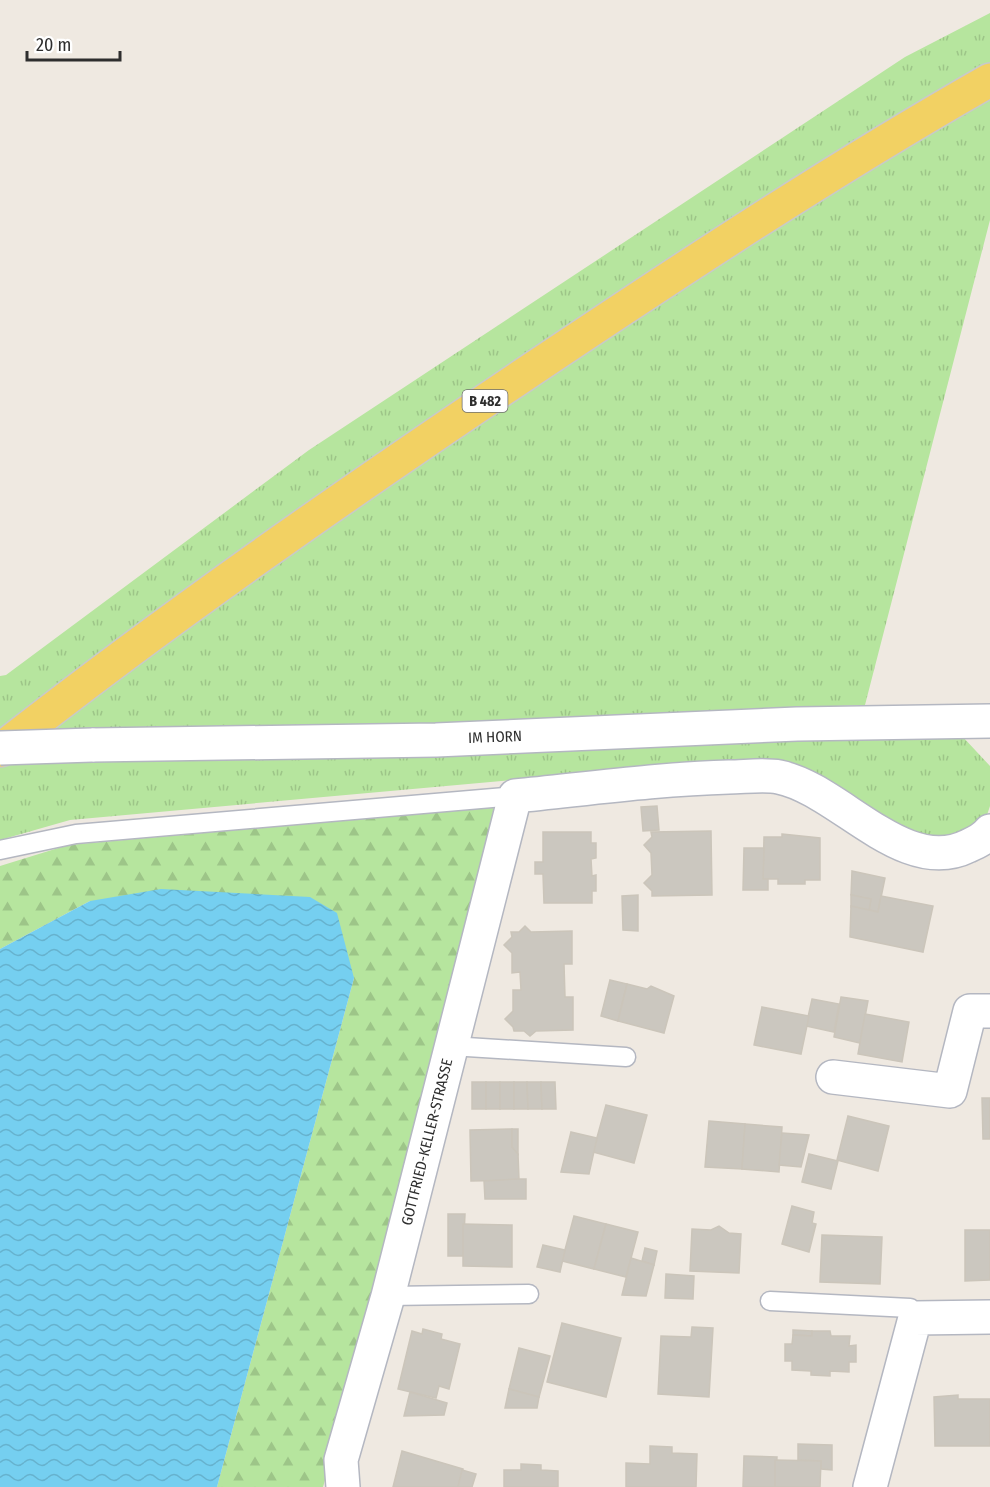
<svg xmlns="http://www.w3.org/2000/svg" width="990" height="1487" font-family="'Fira Sans Condensed',sans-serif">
<defs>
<pattern id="grass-tufts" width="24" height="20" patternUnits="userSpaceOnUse" patternTransform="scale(1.5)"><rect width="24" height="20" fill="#b6e59e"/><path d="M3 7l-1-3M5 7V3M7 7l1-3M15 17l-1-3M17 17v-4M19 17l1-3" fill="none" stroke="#9dc588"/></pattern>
<pattern id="forest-firs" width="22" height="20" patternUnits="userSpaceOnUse" patternTransform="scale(1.5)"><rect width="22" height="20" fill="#b6e59e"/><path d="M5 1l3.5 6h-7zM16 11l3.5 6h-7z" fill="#9dc588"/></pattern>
<pattern id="water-waves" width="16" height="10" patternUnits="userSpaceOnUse" patternTransform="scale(1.5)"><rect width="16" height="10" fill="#75cff0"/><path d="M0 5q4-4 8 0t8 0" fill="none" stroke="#66b2ce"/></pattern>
</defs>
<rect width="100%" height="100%" fill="#efe9e1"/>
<path fill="url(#grass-tufts)" d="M990,13v207l-125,485 -29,1 -15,28 141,2 28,30v40l-5,15 -20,12 -26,5 -56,-14 -33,-24 -172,-35 -608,55 -70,20v-164l6,-1 303,-225 596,-393z"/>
<path fill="url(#forest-firs)" d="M494,807l-118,499 -53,181h-106l137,-509 -264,-77 -90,48v-83l68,-21z"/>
<path fill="url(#water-waves)" d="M161,889l149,8 27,16 17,65 -137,509h-217v-538l90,-48z"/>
<g fill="#cbc7bf" stroke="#cbc5ba" stroke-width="1.5">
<path d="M657,806l2,24 -16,1 -2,-24z"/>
<path d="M711,831l1,64 -60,1v-5l-8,-8 8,-8 -1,-22 -7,-8 8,-8 -1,-5z"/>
<path d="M543,832h48v11h5v15l-5,1 1,17 4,-1v16h-4v12h-48l-1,-29h-8v-12h8z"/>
<path d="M782,834l38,4v42h-15v4h-27v-5h-15l1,-42h18z"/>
<path d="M744,848h20l-1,31h5v11h-25z"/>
<path d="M852,871l33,7 -7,34 -9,-2 2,-11 -20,-4z"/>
<path d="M638,895v36l-15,-1 -1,-34z"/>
<path d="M851,895l20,4 -2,11 -18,-3z"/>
<path d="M881,896l52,10 -10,46 -73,-15 1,-31 27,6z"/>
<path d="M525,926l6,6 41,-1v33h-8l1,33h8v33l-37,1 -6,5 -6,-5h-10l-1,-4 -8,-8 8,-8v-21h8l-1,-18 -8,1v-20l-8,-8 8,-8 -1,-5h8z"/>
<path d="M610,980l17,4 -9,37 -17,-5z"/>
<path d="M627,984l20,5 4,-3 23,10 -10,37 -46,-12z"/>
<path d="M841,997l27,4 -8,42 -26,-6z"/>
<path d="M812,999l27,5 -5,28 -28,-6z"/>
<path d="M762,1007l47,9 -8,38 -47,-9z"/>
<path d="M865,1014l44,8 -7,40 -44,-8z"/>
<rect x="472" y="1082" width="14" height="27"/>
<rect x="486" y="1082" width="14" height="27"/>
<rect x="500" y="1082" width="14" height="27"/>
<path d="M514,1082h13l1,27h-14z"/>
<path d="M527,1082h14l1,27h-14z"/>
<path d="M541,1082h14l1,27h-14z"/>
<path d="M982,1098h8v41h-7z"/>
<path d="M606,1105l41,10 -13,48 -41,-11z"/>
<path d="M848,1116l41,10 -11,45 -41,-11z"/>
<path d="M709,1121l36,3 -3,45 -37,-2z"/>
<path d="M745,1124l37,3 -3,45 -37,-3z"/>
<path d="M512,1129v18l6,7 1,26 -48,1 -1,-51z"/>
<path d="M512,1129h6v25l-6,-7z"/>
<path d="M571,1132l26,6 -8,36 -28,-2z"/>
<path d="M782,1133l27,2 -8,32 -22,-2z"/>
<path d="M809,1154l29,7 -7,28 -29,-7z"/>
<path d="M518,1179h8v20h-41l-1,-18z"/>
<path d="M792,1206l22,6 -2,11 4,1 -7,28 -27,-8z"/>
<path d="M448,1214h17l-2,42h-15z"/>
<path d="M574,1216l32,8 -12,45 -32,-8z"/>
<path d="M463,1224l49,1v42l-49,-1z"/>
<path d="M606,1224l32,8 -12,45 -32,-8z"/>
<path d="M719,1226l10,7 12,1 -2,39 -49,-2 2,-42 19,1z"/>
<path d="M965,1230h25v50l-25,1z"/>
<path d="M822,1235l60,2 -2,47 -60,-2z"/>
<path d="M543,1245l22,5 -5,22 -23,-5z"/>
<path d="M645,1248l12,3 -3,14 -12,-4z"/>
<path d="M631,1258l23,7 -8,31 -24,-1z"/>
<path d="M666,1274l28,2 -1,23 -28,-1z"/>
<path d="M562,1323l59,15 -15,59 -59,-15z"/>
<path d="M692,1327l21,1 -4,69 -51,-3 3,-58 30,1z"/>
<path d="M423,1329l19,5 -1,5 19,5 -11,45 -10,-3 -3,12 -38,-9 14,-58 10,3z"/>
<path d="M793,1330l19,1v5l-19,-1z"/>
<path d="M812,1331h18l1,5h19l-1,10 7,-1v17h-7v10l-19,-1v5l-19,-1v-4l-19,-1v-9h-7v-17h7l1,-9 19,1z"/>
<path d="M519,1348l31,8 -11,41 -30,-8z"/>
<path d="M509,1389l30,8 -2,11h-32z"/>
<path d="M410,1392l37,11 -3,12 -40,1z"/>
<path d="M958,1395v4h32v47h-55l-1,-49z"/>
<path d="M798,1444l34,1v25l-11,-1v-8l-23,-1z"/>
<path d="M650,1446l22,1v6l25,1 -1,33h-70v-24l24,1z"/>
<path d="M402,1451l61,18 -5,18h-65z"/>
<path d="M744,1456l33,1 -2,30h-32z"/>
<path d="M775,1460l46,1 -1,26h-45z"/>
<path d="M521,1464l20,1v5l17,1v16h-54v-17h17z"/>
<path d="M462,1470l14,4 -4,13h-14z"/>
</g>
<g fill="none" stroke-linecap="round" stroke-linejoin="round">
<defs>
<g id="lane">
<path d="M0,850l76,-16 439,-38"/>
<path d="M451,1046l175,11"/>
<path d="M388,1296l141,-2"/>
<path d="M770,1301l140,7 5,10"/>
</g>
<g id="street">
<path d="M92,745l344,-5 361,-16 193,-3"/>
<path d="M833,1077l117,14 20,-80h20"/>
<path d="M343,1487l-2,-27 47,-164 127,-500c71,-7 142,-17 214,-19 15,0 35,-3 50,0 60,12 125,101 189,69 9,-4 16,-7 22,-15"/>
<path d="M870,1487l45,-169 75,-1"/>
</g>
<path id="primary" d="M0,750c170,-134 348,-257 528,-378 151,-101 304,-202 462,-292"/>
</defs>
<use href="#lane" stroke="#b4b7c1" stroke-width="21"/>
<use href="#street" stroke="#b4b7c1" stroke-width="36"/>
<use href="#primary" stroke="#c9c9c9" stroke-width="36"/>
<use href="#lane" stroke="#fff" stroke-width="18"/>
<use href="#street" stroke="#fff" stroke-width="33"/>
<use href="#primary" stroke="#f2d163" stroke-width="33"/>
<defs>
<path id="street-bridge" d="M0,748l92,-3"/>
</defs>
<use href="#street-bridge" stroke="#b4b7c1" stroke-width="36" stroke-linecap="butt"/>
<use href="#street-bridge" stroke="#fff" stroke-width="33"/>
</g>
<g text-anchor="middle" stroke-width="6" stroke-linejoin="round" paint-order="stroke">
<rect fill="#fff" stroke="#6d6d6d" stroke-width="1.5" x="462.5" y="390" width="45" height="22" rx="4.5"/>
<g font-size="14" font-weight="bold" fill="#2e2e2e">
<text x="485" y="406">B 482</text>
</g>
<g font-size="15" fill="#2e2e2e" stroke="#fff">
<text transform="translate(495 737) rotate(-2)" y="5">IM HORN</text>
<text transform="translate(427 1142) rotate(-76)" y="5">GOTTFRIED-KELLER-STRASSE</text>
</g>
</g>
<path d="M27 51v9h93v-9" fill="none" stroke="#2e2e2e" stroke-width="3"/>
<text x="36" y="51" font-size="18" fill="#2e2e2e" stroke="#ffffff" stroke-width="4.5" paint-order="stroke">20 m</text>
</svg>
